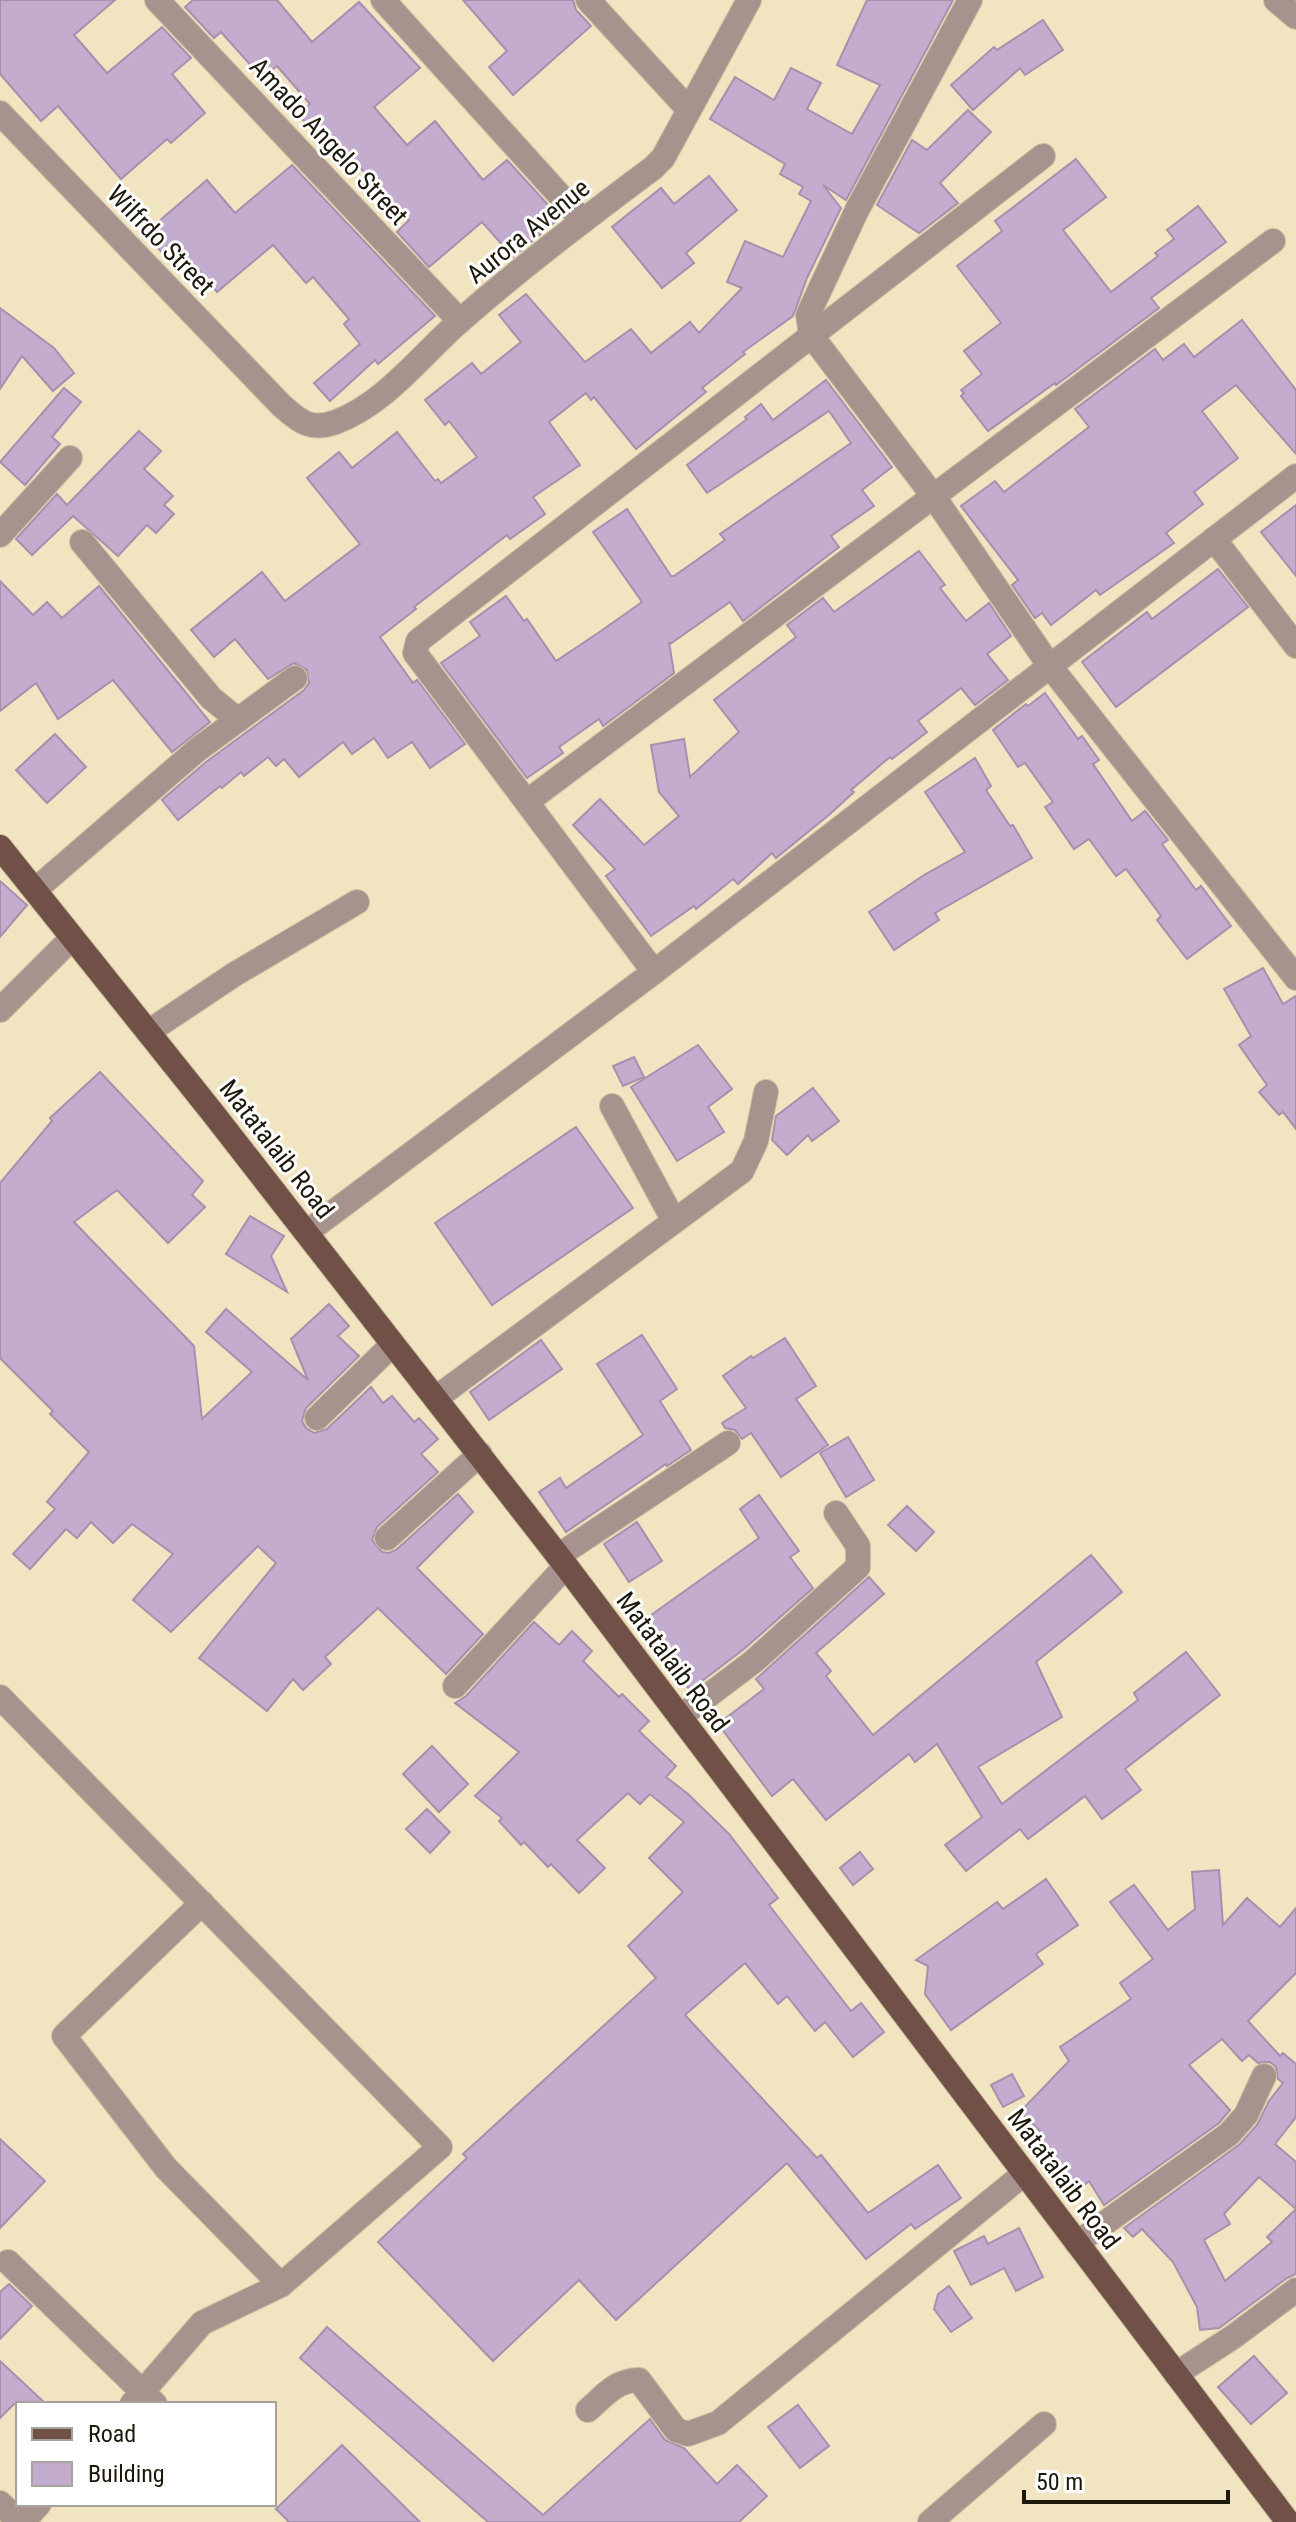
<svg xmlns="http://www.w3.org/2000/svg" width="1296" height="2522" font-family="'Roboto Condensed',sans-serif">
<rect width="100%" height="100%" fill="#f1e4c0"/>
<g fill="#c4acce" stroke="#a590ae" stroke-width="2" fill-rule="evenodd">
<path d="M0,0h115l-41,35 33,38 55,-46 29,31 -19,16 33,39 -34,30 -4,-4 -46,40 -63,-73 -17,15 -41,-47z"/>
<path d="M193,0h84l35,42 47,-40 61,66 -46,39 33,38 28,-24 48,59 24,-20 53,58 -47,39 -31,-35 -53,45 -32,-35 12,-12 -72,-77 -8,7 -31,-36 12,-10 -33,-38 -15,12 -41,-46 -7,6 -29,-31z"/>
<path d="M463,0h110l3,10 15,16 -78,69 -24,-28 18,-16z"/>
<path d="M867,0h86l-107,200 -23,-15 18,23 -34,70 -14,38 -50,36 2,2 -43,34 4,4 -70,57 -42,-52 -3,3 -5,-7 -37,29 31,43 -47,32 12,17 -35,25 -3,-4 -93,72 2,2 -36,28 33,46 4,-3 48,64 -35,24 -18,-26 -24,16 -14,-20 -22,16 -9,-12 -44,35 -15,-18 -8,7 -8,-9 -24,19 -3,-4 -19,16 -2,-2 -42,34 -16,-20 44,-38 98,-72 5,-7 -2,-13 -13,-7 -26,16 -33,-40 -21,18 -23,-27 71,-58 23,29 75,-57 -53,-66 32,-26 13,16 45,-36 38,49 3,-2 3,4 36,-26 -28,-36 -4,4 -20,-25 47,-37 9,11 40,-32 -22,-27 27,-21 59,68 46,-33 20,24 39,-31 9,11 43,-45 -15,-6 18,-41 38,16 28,-56 -12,-7 4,-7 -23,-13 5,-10 -75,-45 25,-42 39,23 17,-32 30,15 -14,26 45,25 28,-49 -43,-20z"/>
<path d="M1043,20l20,30 -38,25 -5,-7 -47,42 -22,-25 43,-38 3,3z"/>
<path d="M968,110l23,22 -51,51 18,20 -39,30 -42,-28 35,-65 15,10z"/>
<path d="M1076,159l30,38 -43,33 48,62 47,-36 -3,-3 19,-14 -7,-9 31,-24 28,36 -75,56 8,10 -103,77 -1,-2 -67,48 -27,-35 3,-3 -3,-3 21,-16 -18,-23 37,-28 -44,-57 45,-35 -7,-10z"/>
<path d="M292,165l143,151 -57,48 -3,-4 -45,41 -16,-18 46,-39 -16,-20 5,-5 -36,-42 -7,6 -33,-38 -56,47 -28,-33 -12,11 -32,-37 62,-53 28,33z"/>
<path d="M709,176l28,34 -51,43 8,10 -32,25 -50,-61 49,-39 13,16z"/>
<path d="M0,308l54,40 20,25 -21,18 -31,-35 -22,33z"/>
<path d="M1242,320l54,70v64l-60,-69 -34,26 36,47 -44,34 9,12 -37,29 8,10 -74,52 -4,-5 -45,35 -9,-12 -7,5 -23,-33 6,-5 -57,-74 34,-25 9,11 85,-65 -14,-18 80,-60 8,11 21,-16 10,13z"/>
<path d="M826,380l66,87 -30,23 12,16 -43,30 8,11 -96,74 -13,-19 -60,42 -1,-2 5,31 -71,53 -4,-7 -40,28 4,6 -36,25 -86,-115 39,-27 -10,-14 36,-26 18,25 3,-2 29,42 45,-30 41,-29 -49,-70 34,-23 44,67h3l51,-36 -5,-6 131,-91 -22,-32 -122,82 -20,-28 60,-46 -2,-2 16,-13 12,16z"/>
<path d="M64,388l17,14 -29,35 8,7 -35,41 -25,-23z"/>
<path d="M139,431l22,20 -17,18 29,27 -9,9 10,9 -18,19 -9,-8 -29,31 -45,-40 -41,39 -16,-16 41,-45 10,11z"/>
<path d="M1296,505v71l-35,-44z"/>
<path d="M919,551l26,34 -5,3 26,33 23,-18 22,33 -24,18 21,26 -33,25 -14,-17 -43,33 9,11 -35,27 -2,-2 -39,33 3,2 -24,22 -54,44 -4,-5 -34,31 -5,-5 -37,30 -2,-3 -43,30 -45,-60 9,-7 -42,-44 27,-26 44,46 35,-29 -20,-24 -8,-47 33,-6 6,38 49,-45 -25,-32 82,-63 -9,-12 36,-27 11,14z"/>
<path d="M1218,569l30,38 -132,100 -34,-45 65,-50 5,7z"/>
<path d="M0,581l33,34 14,-13 15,16 37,-32 111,136 -38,30 -59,-72 -55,39 -22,-36 -36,28z"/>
<path d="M1045,693l33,46 4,-3 17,24 -6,4 39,57 13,-10 23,29 -6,4 34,46 5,-4 30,40 -44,33 -30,-39 4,-4 -35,-47 -10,7 -27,-37 -15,10 -29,-42 8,-5 -28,-39 -7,4 -25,-37 33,-26 2,2z"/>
<path d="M55,734l31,33 -39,36 -31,-33z"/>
<path d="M975,758l16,28 -5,4 24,36 3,-1 19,33 -97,55 4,7 -45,30 -25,-38 55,-37 41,-23 -40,-60z"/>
<path d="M0,881l27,24 -27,32z"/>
<path d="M1263,968l20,36 13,-8v133l-13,-17 -4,3 -20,-23 8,-7 -28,-40 12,-9 -27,-47z"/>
<path d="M698,1045l34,44 -24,18 16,25 -47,29 -46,-74z"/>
<path d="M634,1057l10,20 -21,9 -10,-20z"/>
<path d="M100,1072l103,109 -11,14 13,12 -37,36 -51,-53 -43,32 120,124 8,73 50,-47 -46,-40 20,-23 82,71 -17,-41 38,-35 20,22 -11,10 21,20 -53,52 -4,13 4,7 8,5 13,-4 44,-42 12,16 9,-7 22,26 5,-4 19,21 -17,15 17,18 -61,55 -5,13 10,12 7,1 7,-3 62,-56 15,18 -56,56 66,66 -37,40 -68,-66 -53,49 6,7 -28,26 -10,-11 -26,32 -68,-53 77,-95 -18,-17 -87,86 -38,-32 40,-46 -41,-30 -19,19 -22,-21 -14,16 -11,-9 -36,40 -17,-15 42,-45 -8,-7 42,-50 -39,-38 3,-3 -53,-53v-175l52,-62 -2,-3z"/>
<path d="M813,1088l26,33 -27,20 -4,-6 -21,20 -15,-15 4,-24z"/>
<path d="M576,1127l57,81 -141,97 -57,-82z"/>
<path d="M250,1216l34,20 -13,20 16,36 -61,-38z"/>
<path d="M642,1335l35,54 -17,12 31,49 -24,16 -1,-2 -100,68 -27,-40 21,-14 6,10 77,-53 -46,-71z"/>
<path d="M785,1338l31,48 -20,13 32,46 -47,32 -30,-44 -9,6 -7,-9 -10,-2 -3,-5 24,-15 -23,-32 28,-20 2,2z"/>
<path d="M541,1340l21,29 -73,51 -19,-28z"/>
<path d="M848,1437l26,43 -28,17 -26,-44z"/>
<path d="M759,1495l40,56 -9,6 23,31 -69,61 -54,41 -50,-67 119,-85 -19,-29z"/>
<path d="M907,1506l27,26 -18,19 -28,-26z"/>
<path d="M637,1522l25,39 -33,21 -25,-38z"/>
<path d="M1091,1555l31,37 -86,70 26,55 -84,50 24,37 136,-104 -4,-7 52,-41 34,43 -95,74 16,21 -39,29 -17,-23 -57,43 -8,-10 -54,42 -21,-26 37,-28 -45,-73 -22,18 -6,-8 -83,66 -33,-41 -21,17 -54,-72 46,-35 -8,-10 113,-102 15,17 -68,59 15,18 -5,5 47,59z"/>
<path d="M534,1622l25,23 13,-14 20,20 -9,10 36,36 3,-3 27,27 -10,10 37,35 -10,11 22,17 41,40 49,64 -9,7 82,106 10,-8 23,29 -31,25 -28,-35 -10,9 -28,-35 -9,8 -33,-41 -60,52 132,143 4,-3 47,58 70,-48 23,33 -46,31 -4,-5 -45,35 -79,-96 -171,157 -37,-40 -86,81 -115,-119 89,-84 -4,-4 193,-176 -28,-32 55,-54 -34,-34 35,-36 -34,-28 -10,10 -12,-11 -51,47 28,28 -26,25 -28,-29 -3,3 -24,-25 -3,3 -22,-24 3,-3 -27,-22 44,-44 -64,-49 11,-7z"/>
<path d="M432,1746l36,38 -29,28 -36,-38z"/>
<path d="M427,1809l23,23 -20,21 -24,-24z"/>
<path d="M860,1852l13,17 -20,16 -13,-17z"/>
<path d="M1219,1870l4,55 24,-27 33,29 16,-19v65l-48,48 32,35 3,-3 13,11v53l-21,27 21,18v112l-9,4 -68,50 -19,2 -3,-23 -24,-45 -31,-33 -9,8 -9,-9 116,-84 17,-19 12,-24 14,-18 -5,-4 -2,-12 -6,-5 -12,1 -9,-8 -7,6 -20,-22 -33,26 41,45 -11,13 -115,82 -15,-24 -14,12 -26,-29 -2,1 -17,-20 13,-11 -23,-22 49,-51 -9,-14 71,-48 -11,-16 33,-24 -43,-57 24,-17 34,45 27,-21 -3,-37zM1259,2177l37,32 -29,28 5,5 -47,39 -21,-41 26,-16 -6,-10z"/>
<path d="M1046,1879l32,46 -42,29 7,10 -92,66 -26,-36 3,-28 -12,-6 81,-58 6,7z"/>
<path d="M1012,2074l12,22 -21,11 -12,-22z"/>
<path d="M0,2139l45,42 -45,47z"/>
<path d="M1019,2228l24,49 -27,14 -12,-23 -33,17 -17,-34 30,-15 4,8z"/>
<path d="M9,2284l23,22 -32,33v-47z"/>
<path d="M949,2286l23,32 -21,14 -17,-23 4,-15z"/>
<path d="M327,2327l216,188 107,-96 15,21 19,8 33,36 20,-19 30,31 -28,26h-251l-188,-164z"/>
<path d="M1254,2356l33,37 -36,31 -33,-37z"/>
<path d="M0,2361l46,43h-32l-14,14z"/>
<path d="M798,2405l31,41 -29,22 -32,-41z"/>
<path d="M342,2445l78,77h-131l-13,-13z"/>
</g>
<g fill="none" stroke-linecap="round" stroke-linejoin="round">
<defs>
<g id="minor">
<path d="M157,0l303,321"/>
<path d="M383,0l200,221"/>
<path d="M588,0l101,110"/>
<path d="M970,0l-113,210 -49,105 3,20 123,162 115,168 247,313"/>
<path d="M1276,0l20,17"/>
<path d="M0,113l282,293c18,16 29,25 54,16 50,-19 85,-67 124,-101 61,-54 127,-104 193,-153l10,-10 86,-158"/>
<path d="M0,535l70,-77"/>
<path d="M1214,539l82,107"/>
<path d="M82,542l129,156 27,22"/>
<path d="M528,801l745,-560"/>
<path d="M35,890l162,-140 98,-72"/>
<path d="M654,972l-239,-319 3,-12 625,-485"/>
<path d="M0,1010l72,-72"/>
<path d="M148,1032l87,-58 122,-72"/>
<path d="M612,1106l62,115"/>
<path d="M307,1232l347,-260 642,-496"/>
<path d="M436,1398l306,-227 14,-30 10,-49"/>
<path d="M317,1418l75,-73"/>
<path d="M387,1538l93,-84"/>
<path d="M558,1556l170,-113"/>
<path d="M455,1686l111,-120"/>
<path d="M0,1697l440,450 -159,138 -79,38 -70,81"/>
<path d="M680,1717l74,-56 104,-94v-21l-22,-33"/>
<path d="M202,1903l-138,133 102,132 115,117"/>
<path d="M1077,2243l152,-109 17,-19 18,-39"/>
<path d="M8,2262l147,142"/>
<path d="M1176,2374l57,-37 63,-47"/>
<path d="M588,2410c16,-14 28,-30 51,-30l37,50 12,4 30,-11 307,-250"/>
<path d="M0,2503l19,19"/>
<path d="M23,2522l16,-18"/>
<path d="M930,2522l114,-98"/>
</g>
<path id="major" d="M0,847l212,265 354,454 722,956"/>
</defs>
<use href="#minor" stroke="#cbbf9f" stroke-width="26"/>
<use href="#major" stroke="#cbbf9f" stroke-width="26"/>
<use href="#minor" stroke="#a6938d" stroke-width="24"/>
<use href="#major" stroke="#715147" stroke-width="24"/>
</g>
<g text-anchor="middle" stroke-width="6" stroke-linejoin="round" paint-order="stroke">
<g font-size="26" fill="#1c180a" stroke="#fff">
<text transform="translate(329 141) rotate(47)" y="9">Amado Angelo Street</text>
<text transform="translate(528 231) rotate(-39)" y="9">Aurora Avenue</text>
<text transform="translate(161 240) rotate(46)" y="9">Wilfrdo Street</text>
<text transform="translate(277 1149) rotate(52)" y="9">Matatalaib Road</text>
<text transform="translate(673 1662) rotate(53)" y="9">Matatalaib Road</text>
<text transform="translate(1064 2179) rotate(53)" y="9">Matatalaib Road</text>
</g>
</g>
<rect x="16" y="2402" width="260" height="104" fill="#ffffff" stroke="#a4a39d" stroke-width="2"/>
<rect x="32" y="2428" width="40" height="12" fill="#715147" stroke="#a4a39d" stroke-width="2"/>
<text x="88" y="2442" font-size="24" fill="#1c180a">Road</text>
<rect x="32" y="2462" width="40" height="24" fill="#c4acce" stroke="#a4a39d" stroke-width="2"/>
<text x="88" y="2482" font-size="24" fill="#1c180a">Building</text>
<path d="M1024 2490v12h204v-12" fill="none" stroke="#1c180a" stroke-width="4"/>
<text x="1036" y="2490" font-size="24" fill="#1c180a" stroke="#ffffff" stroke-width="6" paint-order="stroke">50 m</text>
</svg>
